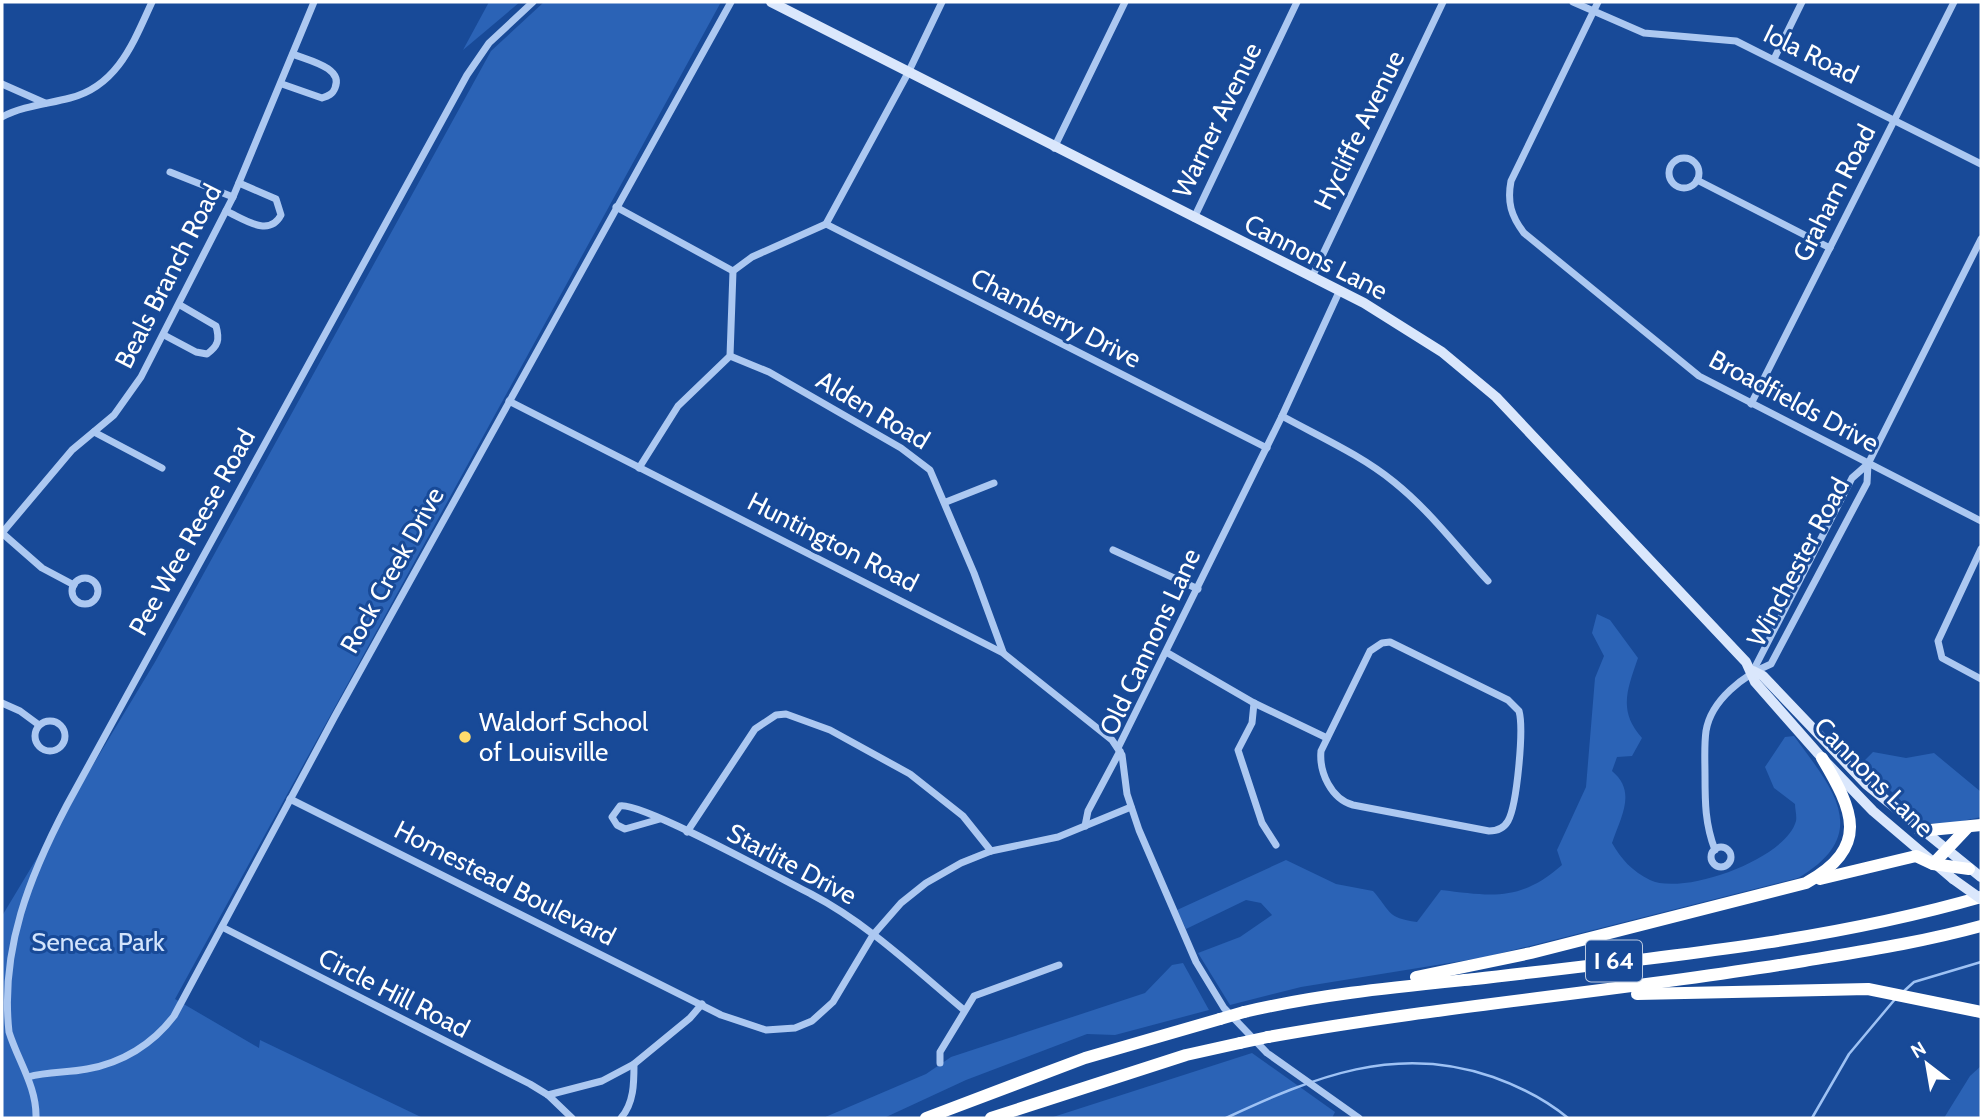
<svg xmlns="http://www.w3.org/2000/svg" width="1983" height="1120" font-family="Cabin,sans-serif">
<rect width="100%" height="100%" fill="#184a98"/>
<g fill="#2b63b6">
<path d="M489,2h31l-57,48z"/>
<path d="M544,2h177l-546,997 84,49 1,-8 163,78h-421v-202l153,-254 336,-611z"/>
<path d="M1597,614l13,6 28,38c-11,32 -20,53 4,80l-10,18 -15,1 -5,14c25,21 9,45 0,72 9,16 20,28 38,37 33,16 136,-21 146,-59 1,-5 -1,-12 -1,-17l-21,-16 -9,-21 20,-30 9,-1c39,53 79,98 4,142l-312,79 -185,30 -71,18 -32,-52 42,-16 32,-22 -11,-12 -15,-3 -60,29 -9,-19 109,-50 50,24 37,7c18,20 13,27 44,31l24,-32c51,6 79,12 121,-25l-5,-15 29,-63 9,-109 9,-22 -12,-23z"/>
<path d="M1873,752l33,6 28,-5 47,39v25l-33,7 -24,-1 -62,-60z"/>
<path d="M1183,963l26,47 -94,25 -28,-1 -121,46 -82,38h-61l103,-44 25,-17 194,-64 27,-28z"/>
<path d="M1252,1053l83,59 -3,6h-282z"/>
<path d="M1981,1066v52h-37l26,-42z"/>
</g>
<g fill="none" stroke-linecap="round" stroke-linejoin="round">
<g stroke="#9ec2f4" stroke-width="2.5">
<path d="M1904,991l10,-9 67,-20"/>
<path d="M1226,1118c88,-41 170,-75 267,-41 28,10 52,22 75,41"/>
<path d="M1812,1118l37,-64 47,-56"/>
</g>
<g stroke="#acc8f1" stroke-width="7">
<path d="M1573,2l71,31 92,8 245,123"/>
<path d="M1598,2l-87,179c-4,21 0,35 13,52l175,143 282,145"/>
<path d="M1774,59l28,-57"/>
<path d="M2,84l43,19"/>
<path d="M282,84l40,14c6,-2 11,-4 13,-10 9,-21 -29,-28 -42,-34"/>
<path d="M2,117c21,-11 45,-13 68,-19 48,-12 64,-57 82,-96"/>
<path d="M1054,148l71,-146"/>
<circle cx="1684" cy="173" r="15"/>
<path d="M170,172l63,25"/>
<path d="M1697,180l133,68"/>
<path d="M616,207l117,64"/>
<path d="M226,211c18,8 43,27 55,4l-5,-16 -37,-16"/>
<path d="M1194,218l103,-216"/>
<path d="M826,224l441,224"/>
<path d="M1312,277l131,-275"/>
<path d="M164,335l32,17 11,2c11,-8 13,-14 9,-28l-36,-21"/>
<path d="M730,356l39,16 132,76 29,22 44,103 29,79"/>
<path d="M509,401l494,252 109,87 10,15 5,39 12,36 57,132 28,46 43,45 92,65"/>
<path d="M1751,404l203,-402"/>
<path d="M1282,416c38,21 79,39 112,66 36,29 63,65 94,99"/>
<path d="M94,432l68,36"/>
<path d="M639,468l39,-62 52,-50 3,-85 19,-14 74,-33 82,-151 34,-71"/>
<path d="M946,502l48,-19"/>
<path d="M1981,549l-43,92 4,17 39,21"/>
<path d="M1113,550l85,39"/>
<circle cx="85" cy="591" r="13"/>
<path d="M74,585l-32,-17 -40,-35 70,-83 42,-35 27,-38 92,-180 81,-195"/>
<path d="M1390,642l118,58 11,11c5,18 -2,94 -11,110 -4,7 -11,10 -19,10l-136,-26c-22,-6 -34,-33 -32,-54l49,-100 12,-8z"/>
<path d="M1166,652l88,51 73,35"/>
<path d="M1753,671l99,-193 16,-14 113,-225"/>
<path d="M2,703l18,8 19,14"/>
<path d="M1254,703l-2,20 -14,27 24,73 14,22"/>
<circle cx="50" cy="736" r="15"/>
<path d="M1118,748l164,-332 57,-124"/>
<path d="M290,799l431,216 45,15 29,-2 17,-7 21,-19 40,-67 28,-32 25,-20 35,-20 30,-12 67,-14 73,-30"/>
<path d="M660,819l-35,10 -8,-4 -5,-8 8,-11c20,-5 163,74 191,88 56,29 104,75 153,116"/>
<path d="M1085,826l3,-15 32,-60"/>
<path d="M687,832l68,-103 21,-14 10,-1 44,16 80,44 53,42 28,35"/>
<circle cx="1721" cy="857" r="10"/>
<path d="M1715,850c-10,-26 -10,-48 -10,-75 0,-14 -1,-30 1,-44 5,-31 38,-56 65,-67l96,-181 1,-19"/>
<path d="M222,927l308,157 18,11 24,23"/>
<path d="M940,1063v-11l34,-56 85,-31"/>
<path d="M28,1077c20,-6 39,-4 59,-8 35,-6 66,-25 87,-53l161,-300 396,-714"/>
<path d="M548,1095l54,-14 32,-17"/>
<path d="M36,1118c1,-31 -18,-57 -27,-86 -9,-83 21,-157 58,-227l400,-730 22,-32 44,-41"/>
<path d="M621,1118c13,-15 13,-35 13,-54l56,-46 12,-14"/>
</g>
<g stroke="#dae7fc" stroke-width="10">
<path d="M771,2l593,301 78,49 54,45 250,265 9,20 67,76 51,53 80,68"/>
<path d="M1753,671l10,5 103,108 115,93"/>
</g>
<g stroke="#fff" stroke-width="12">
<path d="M1920,831l61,-6"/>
<path d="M1933,864l35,-37"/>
<path d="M1820,879l96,-23 17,8 36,5"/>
<path d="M1416,977l115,-24 275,-70c65,-36 47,-73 16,-125"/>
<path d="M1637,994l231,-5 113,23"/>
<path d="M1244,1012c77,-18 153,-25 231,-33 169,-20 343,-35 506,-82"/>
<path d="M1268,1037c178,-32 358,-46 536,-76 60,-10 119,-19 177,-35"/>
<path d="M926,1118l159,-60 135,-39"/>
<path d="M991,1118l195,-63 54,-12"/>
</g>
<path stroke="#dae7fc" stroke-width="10" d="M1953,879l28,20"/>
<g stroke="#fff" stroke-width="12">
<path d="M1220,1019l24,-7"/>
<path d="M1240,1043l28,-6"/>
</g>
</g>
<circle fill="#ffdb6c" stroke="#184a98" stroke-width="2.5" cx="465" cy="737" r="7"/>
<g text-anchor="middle" stroke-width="6" stroke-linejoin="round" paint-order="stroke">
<rect fill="#184a98" stroke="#bac9e0" stroke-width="2" x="1586" y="940.5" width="56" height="41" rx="5"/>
<g font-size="24" font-weight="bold" fill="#fff">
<text x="1614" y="969">I 64</text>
</g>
<g font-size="26" fill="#fff" stroke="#184a98">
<text transform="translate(1811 54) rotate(26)" y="9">Iola Road</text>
<text transform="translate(1217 120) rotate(-64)" y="9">Warner Avenue</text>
<text transform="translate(1359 130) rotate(-64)" y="9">Hycliffe Avenue</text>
<text transform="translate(1834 193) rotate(-63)" y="9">Graham Road</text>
<text transform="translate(1316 257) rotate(27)" y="9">Cannons Lane</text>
<text transform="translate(168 276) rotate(-63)" y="9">Beals Branch Road</text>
<text transform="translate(1056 318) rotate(27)" y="9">Chamberry Drive</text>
<text transform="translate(1794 401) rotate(28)" y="9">Broadfields Drive</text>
<text transform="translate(873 410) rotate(31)" y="9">Alden Road</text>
<text transform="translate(192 532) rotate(-61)" y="9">Pee Wee Reese Road</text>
<text transform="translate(833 542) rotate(27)" y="9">Huntington Road</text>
<text transform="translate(1798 562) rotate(-62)" y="9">Winchester Road</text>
<text transform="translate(392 570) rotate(-61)" y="9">Rock Creek Drive</text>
<text transform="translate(1150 642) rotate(-65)" y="9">Old Cannons Lane</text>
<text transform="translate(1874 777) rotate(45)" y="9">Cannons Lane</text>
<text transform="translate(792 864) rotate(28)" y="9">Starlite Drive</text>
<text transform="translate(505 883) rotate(27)" y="9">Homestead Boulevard</text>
<text transform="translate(394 993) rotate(27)" y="9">Circle Hill Road</text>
</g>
<g font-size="26" fill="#fff" stroke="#184a98" text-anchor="start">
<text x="479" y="731">Waldorf School<tspan x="479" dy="30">of Louisville</tspan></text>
</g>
<g font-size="26" fill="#d3e4fc" stroke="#184a98">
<text x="98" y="951">Seneca Park</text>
</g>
</g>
<rect width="1983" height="1120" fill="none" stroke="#ffffff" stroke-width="7"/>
<g transform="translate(1927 1064) rotate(329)" stroke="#184a98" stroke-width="5" paint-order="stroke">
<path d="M0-5L12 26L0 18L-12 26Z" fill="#ffffff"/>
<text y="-10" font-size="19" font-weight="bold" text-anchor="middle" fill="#ffffff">N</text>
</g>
</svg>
